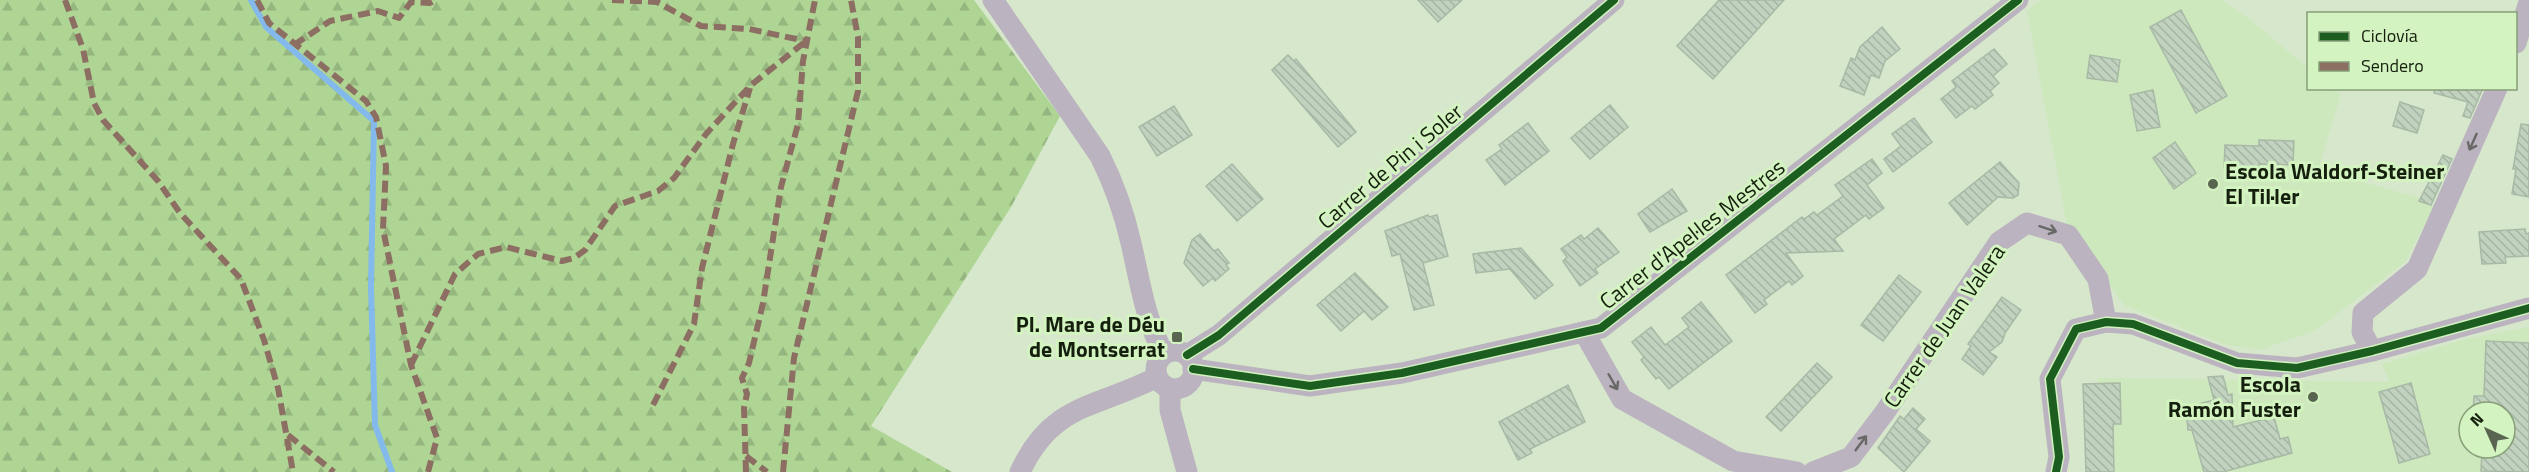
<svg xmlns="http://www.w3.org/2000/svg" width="2529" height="472" font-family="'Titillium Web',sans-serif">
<defs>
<pattern id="forest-firs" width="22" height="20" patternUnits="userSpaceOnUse" patternTransform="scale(1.5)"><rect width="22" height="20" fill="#aed594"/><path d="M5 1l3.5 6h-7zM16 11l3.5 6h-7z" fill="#95b67e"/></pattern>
<pattern id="building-back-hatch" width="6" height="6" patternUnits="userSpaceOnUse" patternTransform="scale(1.5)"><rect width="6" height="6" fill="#c1d2bf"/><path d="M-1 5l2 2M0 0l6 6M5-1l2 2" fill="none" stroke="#a5b4a3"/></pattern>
</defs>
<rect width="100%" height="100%" fill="#d6e7cc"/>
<g fill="#cde8bd" fill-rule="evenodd">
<path d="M2040,0h182l31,22 55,46v20l26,1 7,5 -23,76 99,27 17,9 -29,56 -89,68 -56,20 -37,-6 -99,-39 -57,-80 -40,-214z"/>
<path d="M2529,327v145h-434l3,-94 291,4 -7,-18 84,-25zM2469,412h36v36h-36z"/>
</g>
<path fill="url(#forest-firs)" d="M0,0h974l86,116 -49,91 -140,219 81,46h-952z"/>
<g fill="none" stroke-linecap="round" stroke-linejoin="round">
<path stroke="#83baeb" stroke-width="6" d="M251,0l15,27 108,94 -3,166 4,138 17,47"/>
</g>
<g fill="url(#building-back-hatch)" stroke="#a8b9a6" stroke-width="1.5">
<path d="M1418,0h44l-24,22z"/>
<path d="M1719,0h65l-71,79 -36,-33z"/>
<path d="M2181,10l46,86 -31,17 -46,-86z"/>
<path d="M1882,27l18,22 -15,12 -6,17 -8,-3 -7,20 -24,-9 11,-28 4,2 5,-13z"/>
<path d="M1994,49l13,15 -14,12 6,7 -9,8 3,4 -18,14 -3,-3 -16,12 -15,-19 15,-12 -4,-6z"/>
<path d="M1288,55l6,6 2,-2 60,73 -18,15 -66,-77z"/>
<path d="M2090,55l30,5 -3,22 -30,-4z"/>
<path d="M2435,88h48l-13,30 -7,-2 5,-14 -34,-9z"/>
<path d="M2153,90l7,37 -23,4 -7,-36z"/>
<path d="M2400,102l24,8 -7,23 -24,-7z"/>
<path d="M1610,105l18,22 -38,32 -19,-21z"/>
<path d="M1174,106l18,29 -35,21 -18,-29z"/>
<path d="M1914,118l18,24 -39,30 -9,-13 17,-13 -9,-12z"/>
<path d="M1528,123l21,28 -44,34 -19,-25 16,-11 -3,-4z"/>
<path d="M2521,124l8,1v72l-17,-3 4,-25h-3z"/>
<path d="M2259,140l35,1 -1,24 -34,-1v5l-35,-1 1,-23 34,1z"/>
<path d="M2175,142l21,31 -22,16 -21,-31z"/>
<path d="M2443,155l9,4 -21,46 -12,-4z"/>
<path d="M1872,159l10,14 -15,12 17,23 -15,11 -3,-4 -32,24 9,12 -57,2 17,23 -11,9 -3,-4 -25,19 3,4 -12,9 -29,-38 76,-58 2,2 10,-7 3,3 26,-19 -8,-11z"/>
<path d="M2000,162l19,21 -1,12 -5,3 -15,-1 -31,28 -18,-22z"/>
<path d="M1232,164l31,35 -26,22 -31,-35z"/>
<path d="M1672,189l15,22 -37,21 -12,-18z"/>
<path d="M1428,215l1,2 8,-2 11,41 -25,7 11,42 -20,5 -14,-56 -8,2 -7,-25z"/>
<path d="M1598,228l21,24 -24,17 3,4 -18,13 -17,-25 4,-4 -6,-8 20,-14 3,4z"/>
<path d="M2525,229l1,5 3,-1v23l-24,1 1,6 -24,1 -3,-32z"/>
<path d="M1200,234l14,17 4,-2 11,14 -3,2 3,4 -14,12 -2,-3 -10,8 -19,-23 8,-23z"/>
<path d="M1521,248l32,37 -18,14 -25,-30 -34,4 -3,-19z"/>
<path d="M1355,273l33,34 -16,13 -8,-9 -23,20 -24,-26z"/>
<path d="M1899,275l22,17 -38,49 -22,-16z"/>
<path d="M2002,297l19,13 -16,23 -3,9 -13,10 8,5 -14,18 -21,-16 9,-13 -3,-2z"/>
<path d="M1701,302l31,39 -63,48 -10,-12 -3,2 -15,-19 3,-3 -12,-15 19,-15 14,18 24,-18 -7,-9z"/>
<path d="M2486,341l43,2v129l-48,-1 1,-23h23v-36h-32l1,-16h10z"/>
<path d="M1817,363l15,14 -51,54 -15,-14z"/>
<path d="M2223,376l5,19 4,-1 1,33 41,-10 6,22 8,-2 4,16 -69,19h-19l-12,-42h-4l-2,-23 28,-7 -6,-23z"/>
<path d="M2120,383l1,41h-8l1,48h-28l-3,-88z"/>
<path d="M2411,383l19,71 -31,9 -20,-71z"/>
<path d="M1568,385l17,37 -55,27 2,4 -14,7 -19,-38z"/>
<path d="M1913,408l12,11 -9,10 14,12 -26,31 -26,-24 22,-32 4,3z"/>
</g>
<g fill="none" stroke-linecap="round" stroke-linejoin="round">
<g stroke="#bbb3bf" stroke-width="21">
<path d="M993,0l107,156c14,28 24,56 31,87 9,38 14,77 33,111"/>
<path d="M2516,43l13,-41"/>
<path d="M1584,332l38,67 111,62 64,11"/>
<path d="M2372,351l-10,-19 1,-19 54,-44 80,-181"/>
<circle cx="1175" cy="370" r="19"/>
<path d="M1187,355l32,-20 395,-335"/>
<path d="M1193,369l117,17 92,-13 199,-45 417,-328"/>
<path d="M1170,389v21l17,62"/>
<path d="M1020,472c32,-70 78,-64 137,-95"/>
<path d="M1813,472l38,-15 34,-45 114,-170 28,-19 41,12 30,44 8,43"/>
<path d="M2056,472l3,-15 -9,-78 26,-50 30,-7 27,2 104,39 60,5 75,-17 157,-43"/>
</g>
<g stroke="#8d6e63" stroke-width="6" stroke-dasharray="12 6" stroke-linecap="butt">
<path d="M65,0l18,49 11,54 9,17 55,61 22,32 61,66 23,61 14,48 15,84"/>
<path d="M257,0l12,23 97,78 10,16 10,49 -3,63 8,39 20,97 26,73 -9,34"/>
<path d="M612,0l45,2 44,24 48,3 57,12"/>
<path d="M294,45l36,-24 48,-10 21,7 12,-16 19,1 5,-3"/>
<path d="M411,365l44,-91 23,-20 28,-7 56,14 12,-3 11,-8 30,-44 43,-15 16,-13 32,-44 45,-49 55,-44"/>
<path d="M653,405l41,-81 8,-56 31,-124 17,-56"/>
<path d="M288,435l46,37"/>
<path d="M746,456l21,16"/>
<path d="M746,472l-2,-64 3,-14 -5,-16 7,-15 14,-60 18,-116 17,-63 5,-63 12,-61"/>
<path d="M783,472l11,-114 64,-267v-54l-7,-37"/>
</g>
<defs>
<g id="cycleway">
<path d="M1187,355l32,-20 395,-335"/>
<path d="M1193,369l117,17 92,-13 199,-45 417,-328"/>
<path d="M2056,472l3,-15 -9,-78 26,-50 30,-7 27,2 104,39 60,5 75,-17 157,-43"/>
</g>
</defs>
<use href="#cycleway" stroke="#d3f3c0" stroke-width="11"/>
<use href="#cycleway" stroke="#1b5e20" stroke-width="8"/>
</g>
<defs><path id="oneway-shaft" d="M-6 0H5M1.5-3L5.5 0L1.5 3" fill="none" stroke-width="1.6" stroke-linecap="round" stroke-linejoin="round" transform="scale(1.5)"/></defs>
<g stroke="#686966">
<use href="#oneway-shaft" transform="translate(2473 142) rotate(114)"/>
<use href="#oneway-shaft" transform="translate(2048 229) rotate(18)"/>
<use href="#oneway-shaft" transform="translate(1613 382) rotate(60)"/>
<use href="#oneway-shaft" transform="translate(1861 443) rotate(-53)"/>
</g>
<g fill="#596550" stroke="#d3f3c0" stroke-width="2">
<circle cx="2213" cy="184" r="6"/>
<rect x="1171" y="331" width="12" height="12" rx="3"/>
<circle cx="2313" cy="397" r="6"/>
</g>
<g text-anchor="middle" stroke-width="6" stroke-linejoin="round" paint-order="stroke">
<g font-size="22" fill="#151f0d" stroke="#d3f3c0">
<text transform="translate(1390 166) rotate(-40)" y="8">Carrer de Pin i Soler</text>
<text transform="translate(1692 234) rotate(-38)" y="8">Carrer d'Apel·les Mestres</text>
<text transform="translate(1944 326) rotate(-55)" y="8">Carrer de Juan Valera</text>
</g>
<g font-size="22" font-weight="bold" fill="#151f0d" stroke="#d3f3c0" text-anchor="end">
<text x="2225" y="179" text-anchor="start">Escola Waldorf-Steiner<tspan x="2225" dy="25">El Til·ler</tspan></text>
<text x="1165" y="332">Pl. Mare de Déu<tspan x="1165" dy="25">de Montserrat</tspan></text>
<text x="2301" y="392">Escola<tspan x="2301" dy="25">Ramón Fuster</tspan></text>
</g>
</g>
<rect x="2307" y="12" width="210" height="78" fill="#d3f3c0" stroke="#879e78" stroke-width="1.5"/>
<rect x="2319" y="32" width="30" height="9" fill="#1b5e20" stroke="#879e78" stroke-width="1.5"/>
<text x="2361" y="42" font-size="18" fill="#151f0d">Ciclovía</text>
<rect x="2319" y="62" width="30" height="9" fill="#8d6e63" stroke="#879e78" stroke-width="1.5"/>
<text x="2361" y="72" font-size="18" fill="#151f0d">Sendero</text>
<g transform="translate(2487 430) rotate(315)"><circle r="28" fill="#d3f3c0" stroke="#879e78" stroke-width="1.5"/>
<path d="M0-4.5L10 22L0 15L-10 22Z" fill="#596550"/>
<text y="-9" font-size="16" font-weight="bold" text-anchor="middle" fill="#151f0d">N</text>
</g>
</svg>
